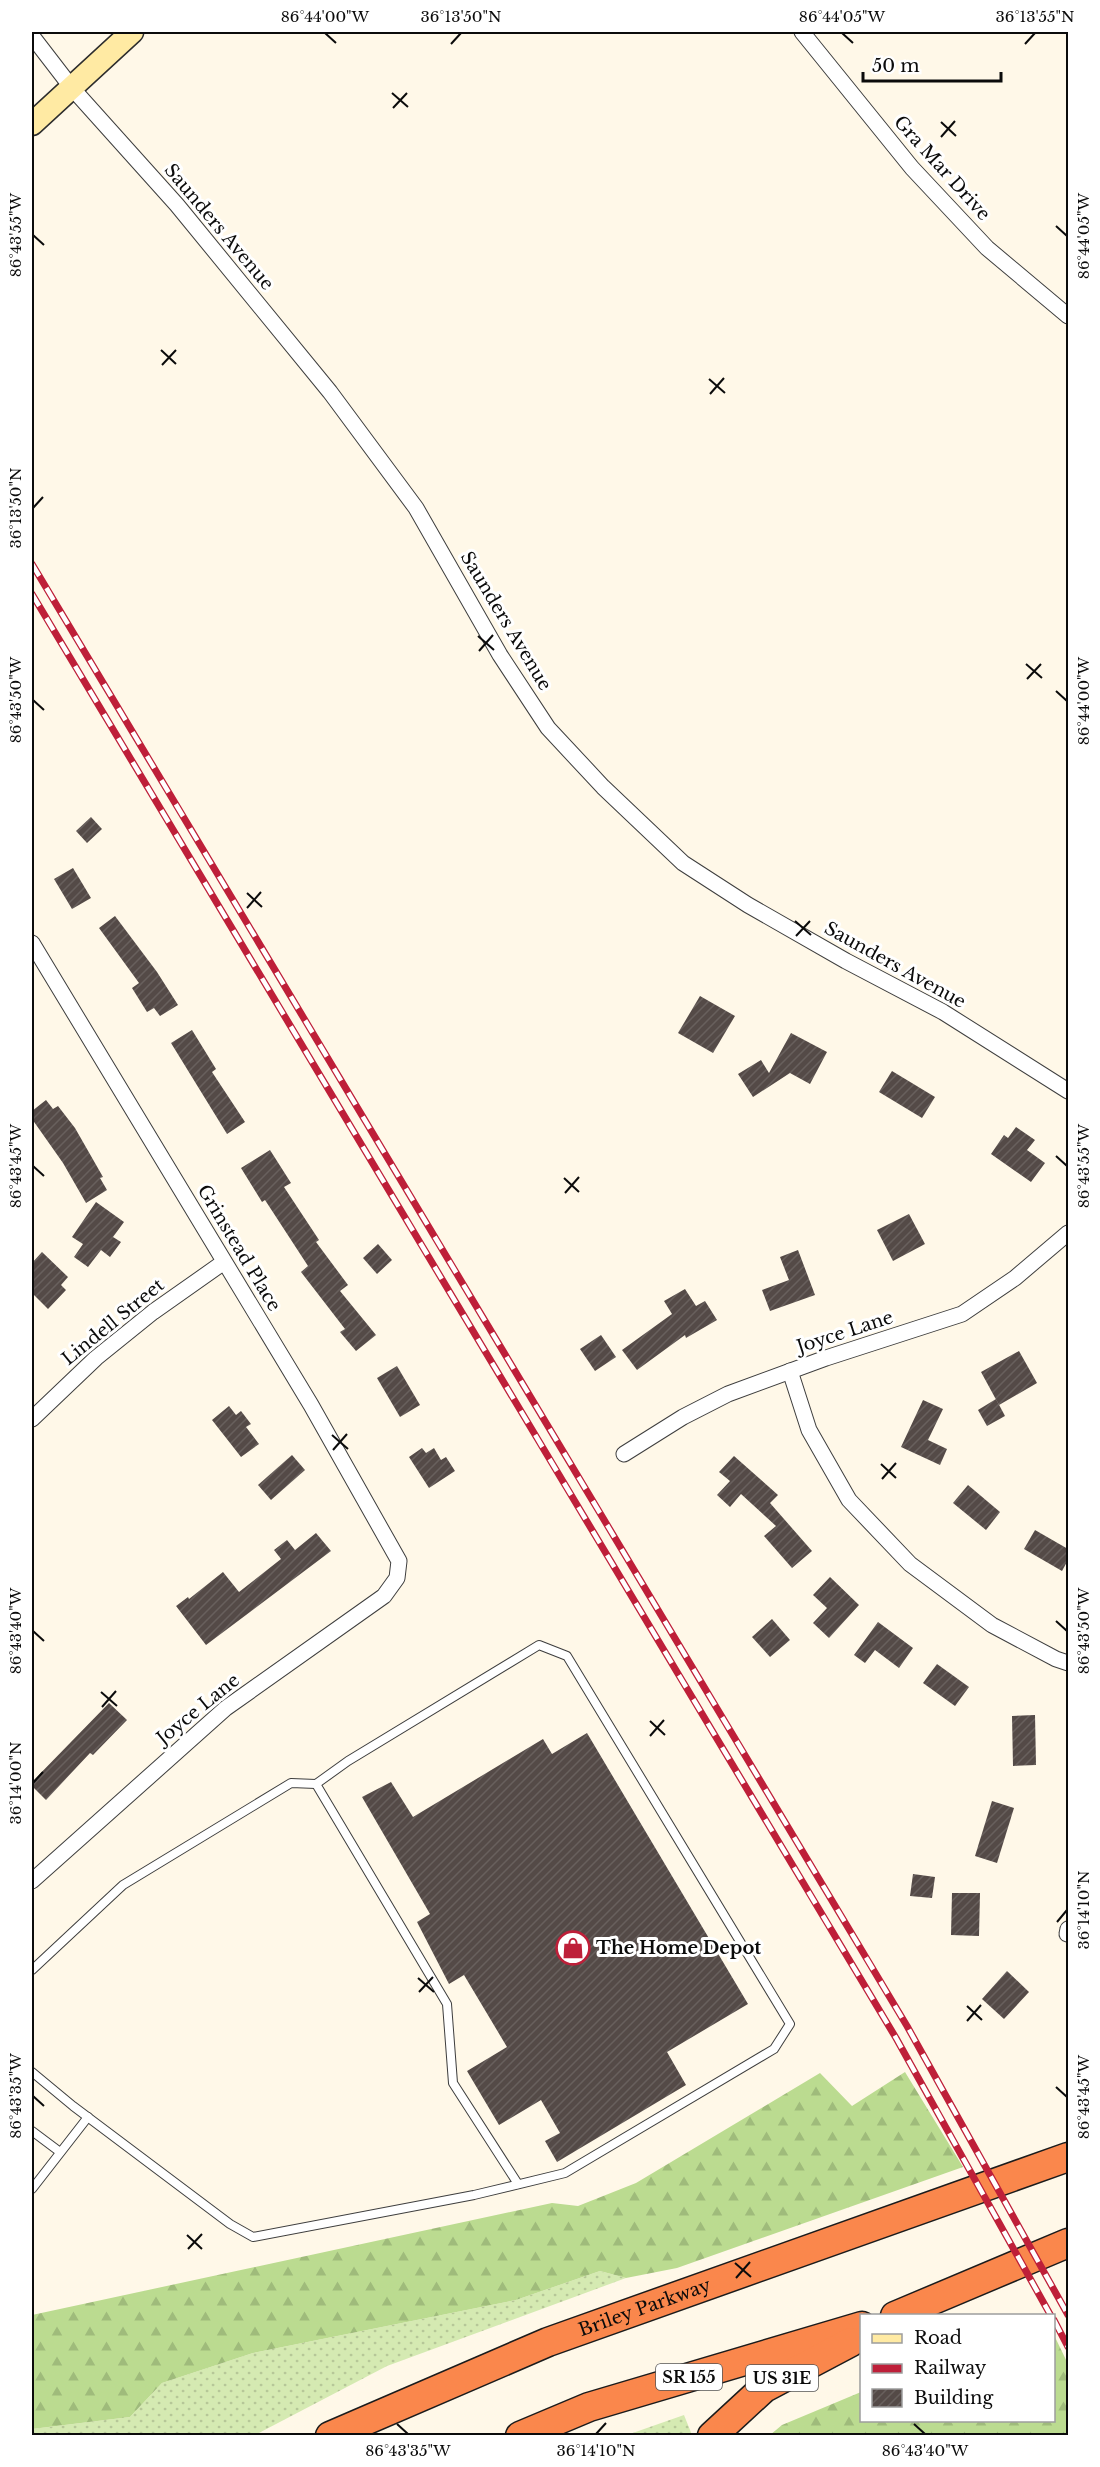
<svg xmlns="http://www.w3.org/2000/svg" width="1100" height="2467" font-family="'Libre Baskerville',serif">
<defs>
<pattern id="grass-dots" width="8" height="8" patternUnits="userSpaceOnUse" patternTransform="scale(1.5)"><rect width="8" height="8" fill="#d5eab2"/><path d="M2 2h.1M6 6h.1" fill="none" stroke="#b6c798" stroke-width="1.8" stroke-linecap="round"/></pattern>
<pattern id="forest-firs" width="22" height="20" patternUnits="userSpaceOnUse" patternTransform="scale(1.5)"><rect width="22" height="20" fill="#bbdb90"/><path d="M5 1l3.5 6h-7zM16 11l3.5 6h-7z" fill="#9fbb7b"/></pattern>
<pattern id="building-hatch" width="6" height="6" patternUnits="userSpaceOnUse" patternTransform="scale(1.5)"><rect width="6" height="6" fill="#544a47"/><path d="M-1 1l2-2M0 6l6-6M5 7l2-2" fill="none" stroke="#68605d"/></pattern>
</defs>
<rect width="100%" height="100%" fill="#fff8e8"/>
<g fill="url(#grass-dots)">
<path d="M600,2271l26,7 -239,88 -132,69 -223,1v-7l98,-12 32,-34 91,-30 263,-53z"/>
<path d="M684,2415l8,20h-65z"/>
</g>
<g fill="url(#forest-firs)">
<path d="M905,2072l58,95 -286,101 -51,10 -26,-7 -84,29 -263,53 -91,30 -32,34 -98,12v-114l520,-112 26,3 58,-23 184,-110 32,33z"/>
<path d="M1054,2335l14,29v71h-298l12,-10 79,-33 1,28h192z"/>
</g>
<g fill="url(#building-hatch)">
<path d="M91,817l11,12 -15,14 -11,-12z"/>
<path d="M73,868l18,30 -19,11 -18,-30z"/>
<path d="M115,916l42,56 21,33 -18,11 -6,-8 -7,4 -15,-24 7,-5 -40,-55z"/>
<path d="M700,996l35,20 -22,37 -35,-20z"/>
<path d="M192,1030l24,39 -4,3 33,50 -18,12 -56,-91z"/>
<path d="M791,1033l36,19 -17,32 -20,-11 -37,24 -15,-23 23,-14 8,13z"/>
<path d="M892,1071l43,26 -13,21 -43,-26z"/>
<path d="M46,1100l7,9 5,-3 17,22 28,49 -3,1 7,12 -21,13 -23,-40 -31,-44v-8z"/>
<path d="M1016,1127l19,13 -8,10 18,13 -14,19 -40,-28 13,-19 4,3z"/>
<path d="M270,1150l21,33 -7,4 35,53 -3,2 32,43 -8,6 36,44 -20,16 -16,-19 5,-3 -44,-57 7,-6 -43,-66 -3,2 -21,-34z"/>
<path d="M96,1202l28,20 -11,15 8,5 -11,15 -9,-7 -13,17 -14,-10 9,-13 -11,-7z"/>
<path d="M909,1214l16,30 -32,17 -16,-31z"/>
<path d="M378,1244l14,16 -15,14 -14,-16z"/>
<path d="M798,1250l17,45 -45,16 -8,-21 27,-10 -9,-23z"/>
<path d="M42,1252l26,25 -7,8 5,5 -18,19 -16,-16v-30z"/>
<path d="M685,1289l11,17 9,-5 12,19 -31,18 -1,-3 -48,35 -15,-20 50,-36 -8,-13z"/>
<path d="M601,1335l15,22 -21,14 -15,-22z"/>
<path d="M1019,1351l18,32 -38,22 -18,-33z"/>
<path d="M397,1366l23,39 -20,12 -23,-39z"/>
<path d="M996,1399l9,17 -18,10 -9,-16z"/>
<path d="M923,1400l20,9 -15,31 19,9 -7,16 -39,-18z"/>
<path d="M229,1406l7,9 5,-4 10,13 -5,3 13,17 -18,13 -29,-37z"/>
<path d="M422,1448l4,5 8,-5 7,12 5,-3 9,14 -26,17 -20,-31z"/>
<path d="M292,1455l13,15 -34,30 -13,-15z"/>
<path d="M734,1456l44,39 -8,8 42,48 -20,17 -28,-32 12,-10 -35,-32 -11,13 -13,-12 13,-14 -11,-9z"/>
<path d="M968,1485l32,27 -14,18 -33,-27z"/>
<path d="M1035,1530l33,19v11l-6,11 -38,-22z"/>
<path d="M316,1533l15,18 -125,94 -30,-39 12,-9 1,2 34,-27 16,20 42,-33 -7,-9 13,-10 8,10z"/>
<path d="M830,1577l29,28 -30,33 -16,-15 14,-15 -14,-13z"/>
<path d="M772,1619l18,21 -20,17 -18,-20z"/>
<path d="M878,1622l35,26 -14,20 -24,-18 -10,13 -11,-8z"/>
<path d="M937,1664l32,23 -14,19 -32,-23z"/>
<path d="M109,1703l18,17 -34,35 -3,-2 -44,47 -14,-14v-4z"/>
<path d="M1035,1715l1,50 -23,1 -1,-50z"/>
<path d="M587,1733l161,271 -81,48 19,33 -129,77 -12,-21 15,-8 -19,-33 -42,25 -32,-54 40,-24 -43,-72 -15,9 -32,-62 13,-8 -68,-117 29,-15 22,35 130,-78 9,15z"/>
<path d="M992,1801l22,7 -17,55 -22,-7z"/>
<path d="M913,1874l22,3 -3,21 -22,-2z"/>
<path d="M952,1893h28l-1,43 -28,-1z"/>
<path d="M1007,1971l22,21 -25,27 -22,-20z"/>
</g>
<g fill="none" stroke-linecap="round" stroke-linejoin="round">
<defs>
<g id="service">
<path d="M316,1784l131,220 6,79 65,101"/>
<path d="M32,1970l91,-85 168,-102 25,1 32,-23 191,-116 28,11 223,368 -16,25 -209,124 -91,22 -221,42 -23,-13 -157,-118 -41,-34"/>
<path d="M32,2131l28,21"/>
<path d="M32,2189l56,-72"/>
</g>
<g id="minor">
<path d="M802,32l110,136 75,80 81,68"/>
<path d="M32,36l40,52 105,117 153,187 86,116 84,147 48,73 55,59 80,76 65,42 98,56 97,51 125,79"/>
<path d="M32,943l279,462 88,156 -2,17 -13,18 -158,112 -194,173"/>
<path d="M790,1371l19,59 40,70 61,64 82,61 64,34 12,4"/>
<path d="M32,1419l64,-61 57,-46 71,-50"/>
<path d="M624,1454l59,-37 45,-23 98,-36 136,-44 53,-36 53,-45"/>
<path d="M1067,1934l1,-5"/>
</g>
<path id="secondary" d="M32,124l100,-92"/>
<g id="motorway">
<path d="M895,2316l173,-73"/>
<path id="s1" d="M330,2436l218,-94 520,-185"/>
<path d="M520,2436l69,-29 273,-81"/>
<path d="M712,2436l52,-48 87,-46"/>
</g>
</defs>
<use href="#service" stroke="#3e3e3e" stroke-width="10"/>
<use href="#minor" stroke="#3e3e3e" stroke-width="17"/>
<use href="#secondary" stroke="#2d2d2d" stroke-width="25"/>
<use href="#motorway" stroke="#1c1c1c" stroke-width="31"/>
<use href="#service" stroke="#fff" stroke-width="8"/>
<use href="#minor" stroke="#fff" stroke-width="15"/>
<use href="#secondary" stroke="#ffeaa3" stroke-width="22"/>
<use href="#motorway" stroke="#fa874c" stroke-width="28"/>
<defs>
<g id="rail">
<path d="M32,564l875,1462 161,289"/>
<path d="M32,594l864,1444 155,278"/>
<path d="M1054,2320l14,27"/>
</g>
</defs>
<use href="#rail" stroke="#be1f39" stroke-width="7"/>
<use href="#rail" stroke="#fff" stroke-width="4.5" stroke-dasharray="14" stroke-linecap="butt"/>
</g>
<path fill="none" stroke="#0b0b0b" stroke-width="2" d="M325,33l11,10M842,33l11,10M451,44l10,-11M1025,44l10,-11M392,93l16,14M393,108l14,-15M941,122l15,14M941,137l14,-16M1056,226l11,10M33,235l11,10M161,350l15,14M162,365l14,-15M709,379l16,14M710,394l14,-16M33,508l10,-11M478,636l16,14M479,651l14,-16M1026,664l16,14M1027,679l14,-15M1056,691l11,10M33,700l11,10M247,893l15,14M247,908l14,-16M795,921l16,14M796,936l14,-15M1056,1156l11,10M33,1166l11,10M564,1178l15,14M565,1193l14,-16M332,1435l16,14M333,1450l14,-16M881,1464l15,14M882,1479l14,-16M1056,1621l11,10M33,1631l11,10M101,1692l16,14M102,1707l14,-16M650,1721l15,14M650,1736l14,-16M33,1783l10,-11M1057,1922l10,-12M418,1978l16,14M419,1992l14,-15M967,2006l15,14M967,2021l14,-16M1056,2087l11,10M33,2096l11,10M187,2235l15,14M188,2249l14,-15M735,2263l16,14M736,2278l14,-16M397,2424l11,10M914,2424l11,10M596,2434l10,-11"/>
<defs>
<symbol id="shop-ring" viewBox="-11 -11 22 22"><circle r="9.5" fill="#fff" stroke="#be1f39" stroke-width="1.5"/><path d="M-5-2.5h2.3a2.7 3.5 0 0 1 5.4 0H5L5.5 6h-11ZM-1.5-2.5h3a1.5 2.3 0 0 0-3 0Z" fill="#be1f39"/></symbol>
</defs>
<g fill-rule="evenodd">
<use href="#shop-ring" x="554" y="1929" width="38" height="38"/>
</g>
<g text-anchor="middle" stroke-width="6" stroke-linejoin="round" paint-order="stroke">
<g fill="#fff" stroke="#545454" stroke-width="1.5">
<rect x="656" y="2364" width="66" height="26" rx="4.5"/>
<rect x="746" y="2365" width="72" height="26" rx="4.5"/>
</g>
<g font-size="16" font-weight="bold" fill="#0b0b0b">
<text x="689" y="2383">SR 155</text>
<text x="782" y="2384">US 31E</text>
</g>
<g font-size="18" fill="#0b0b0b" stroke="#fff">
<text transform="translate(942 168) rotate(48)" y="6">Gra Mar Drive</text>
<text transform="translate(219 227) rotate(50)" y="6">Saunders Avenue</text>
<text transform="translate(506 621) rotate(59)" y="6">Saunders Avenue</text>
<text transform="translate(895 965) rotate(29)" y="6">Saunders Avenue</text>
<text transform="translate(239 1248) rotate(59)" y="6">Grinstead Place</text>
<text transform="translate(113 1322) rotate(-39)" y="6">Lindell Street</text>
<text transform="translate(845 1332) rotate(-18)" y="6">Joyce Lane</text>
<text transform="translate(198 1709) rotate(-39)" y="6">Joyce Lane</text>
<text dy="6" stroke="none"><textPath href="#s1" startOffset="340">Briley Parkway</textPath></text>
</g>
<g font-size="18" font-weight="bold" fill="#0b0b0b" stroke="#fff" text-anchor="start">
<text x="596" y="1954">The Home Depot</text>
</g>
</g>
<rect width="1100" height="2467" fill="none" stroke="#ffffff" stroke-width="66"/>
<rect x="860" y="2314" width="195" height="108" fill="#ffffff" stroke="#9d9d9d" stroke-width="1.5"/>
<rect x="872" y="2334" width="30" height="9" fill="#ffeaa3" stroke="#9d9d9d" stroke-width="1.5"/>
<text x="914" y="2344" font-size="18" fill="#0b0b0b">Road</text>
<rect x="872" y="2364" width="30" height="9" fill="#be1f39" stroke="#9d9d9d" stroke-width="1.5"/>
<text x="914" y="2374" font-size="18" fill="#0b0b0b">Railway</text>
<rect x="872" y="2389" width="30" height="18" fill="url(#building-hatch)" stroke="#9d9d9d" stroke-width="1.5"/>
<text x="914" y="2404" font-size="18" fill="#0b0b0b">Building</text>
<path d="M863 72v9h138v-9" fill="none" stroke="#0b0b0b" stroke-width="3"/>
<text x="872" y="72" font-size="18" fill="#0b0b0b" stroke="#ffffff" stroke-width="4.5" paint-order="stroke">50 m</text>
<rect x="33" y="33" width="1034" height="2401" fill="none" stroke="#0b0b0b" stroke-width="2"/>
<g font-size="15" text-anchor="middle" fill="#0b0b0b">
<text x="325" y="22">86°44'00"W</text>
<text x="461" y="22">36°13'50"N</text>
<text x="842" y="22">86°44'05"W</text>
<text x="1035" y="22">36°13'55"N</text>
<text transform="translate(16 235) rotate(-90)" y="5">86°43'55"W</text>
<text transform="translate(1084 236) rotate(-90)" y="5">86°44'05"W</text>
<text transform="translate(16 508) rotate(-90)" y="5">36°13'50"N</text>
<text transform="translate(16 700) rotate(-90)" y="5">86°43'50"W</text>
<text transform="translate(1084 701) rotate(-90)" y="5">86°44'00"W</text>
<text transform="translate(16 1166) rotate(-90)" y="5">86°43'45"W</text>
<text transform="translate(1084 1166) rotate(-90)" y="5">86°43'55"W</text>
<text transform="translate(16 1631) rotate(-90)" y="5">86°43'40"W</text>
<text transform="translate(1084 1631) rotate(-90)" y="5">86°43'50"W</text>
<text transform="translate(16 1783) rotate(-90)" y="5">36°14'00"N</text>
<text transform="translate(1084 1910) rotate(-90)" y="5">36°14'10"N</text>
<text transform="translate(16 2096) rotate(-90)" y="5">86°43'35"W</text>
<text transform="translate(1084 2097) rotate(-90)" y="5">86°43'45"W</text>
<text x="408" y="2456">86°43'35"W</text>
<text x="596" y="2456">36°14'10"N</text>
<text x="925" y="2456">86°43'40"W</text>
</g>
</svg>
